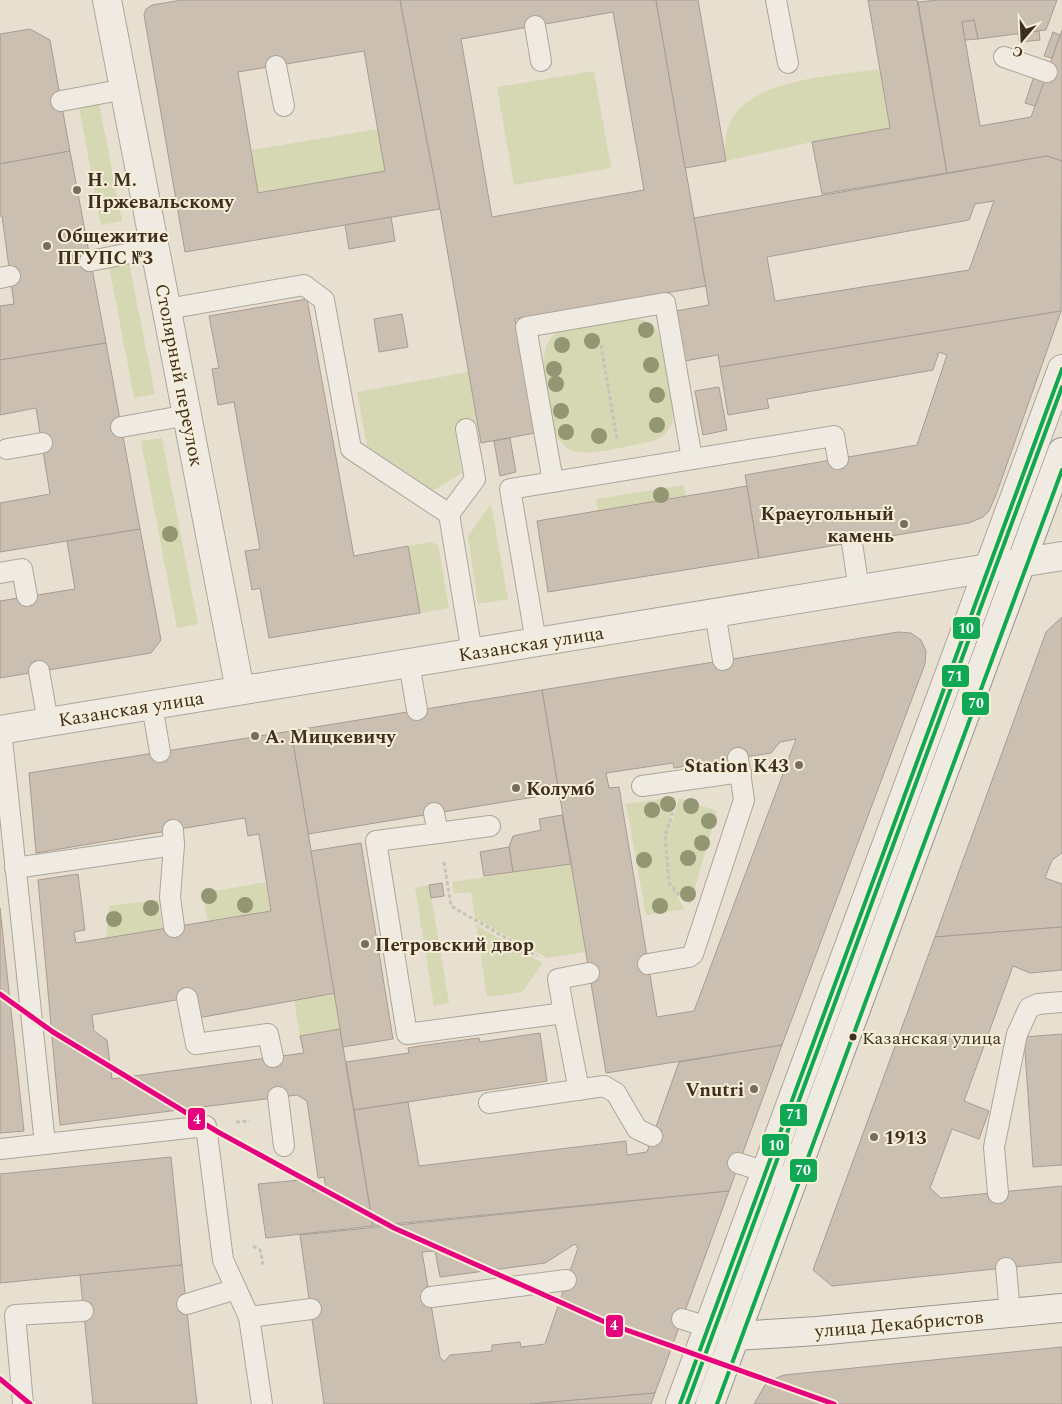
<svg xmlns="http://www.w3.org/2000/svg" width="1062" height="1404" font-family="Spectral,serif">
<rect width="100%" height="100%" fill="#e7e0d1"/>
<g fill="#d6d7b3">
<path d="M879,69l11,59 -78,14 -86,19c-14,-83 98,-83 153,-92z"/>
<path d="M594,71l17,97 -97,17 -17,-98z"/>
<path d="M99,103l23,118 -21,4 -22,-118z"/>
<path d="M378,129l7,42 -127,22 -7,-43z"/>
<path d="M129,263l26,131 -21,4 -25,-132z"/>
<path d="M629,318c9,1 18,1 25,8 9,9 22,80 19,93 -3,13 -12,19 -23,23 -19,3 -55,13 -72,10 -13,-1 -20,-12 -24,-23 -4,-25 -24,-85 6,-98 21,-8 47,-9 69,-13z"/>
<path d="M468,372l10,55 -23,4 7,42 -28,17 -67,-44 -10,-54z"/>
<path d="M162,438l36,186 -21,4 -36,-187z"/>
<path d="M684,485l2,12 -88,14 -2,-12z"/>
<path d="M491,504l17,95 -30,5 -10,-68z"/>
<path d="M431,542l7,3 1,4 10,59 -29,5 -12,-67z"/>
<path d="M675,797l-6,22h4l6,-21 38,13 -27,94 -8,-12 -5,4 8,12 -39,6 -20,-111z"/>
<path d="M571,864l14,88 -38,6 -72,-40 -4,-26 -17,2 -2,-12z"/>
<path d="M266,882l5,29 -63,10 -5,-28z"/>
<path d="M429,885l20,118 -15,3 -19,-118z"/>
<path d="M158,900l5,29 -57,9 3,-32z"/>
<path d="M476,925l67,38 -21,29 -35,5z"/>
<path d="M335,993l5,36 -40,7 -6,-36z"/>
</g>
<g fill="#cbbfb2" stroke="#a89c90" fill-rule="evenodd">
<path d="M182,0h218l40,209 -255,43 -41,-237 2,-6 6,-4zM364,51l21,120 -127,22 -20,-121z"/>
<path d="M400,0h256l50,286 -191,33 20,114 -54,10 -41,-234zM613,12l31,178 -152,27 -31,-178z"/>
<path d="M656,0h42l28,161 -41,7z"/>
<path d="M868,0h49l30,173 -125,21 -10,-52 78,-14z"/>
<path d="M938,0h119l-11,30 -68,9 -4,-19 -12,2 18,104 51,-9 31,-87v131l-15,-5 -100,17 -29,-171z"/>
<path d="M974,20l4,19 -13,1 -3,-18z"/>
<path d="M30,29l20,11 20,111 -70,13v-130z"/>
<path d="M1039,31l1,9 -21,2 -1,-8z"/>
<path d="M1053,32l7,3 -8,23 -8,-2z"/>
<path d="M1034,76l11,4 -10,26 -10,-3z"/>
<path d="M70,151l36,192 -106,17v-54l14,-2 -12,-88h-2v-52z"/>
<path d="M1047,156l15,5 -1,150 -341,56 -2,-12 -33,6 -9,-50 33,-6 -15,-87zM994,201l-25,69 -194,31 -8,-44 202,-37 6,-16z"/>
<path d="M391,217l4,24 -46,8 -4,-24z"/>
<path d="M307,299l47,257 54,-10 12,67 -151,25 -9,-50 -8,2 -7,-39 15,-2 -26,-147 -16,3 -6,-36 7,-1 -10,-52z"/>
<path d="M1061,311l-65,184 -7,16 -6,6 -14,6 -210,35 -14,-83 172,-30 30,-90 -8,-3 -6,18 -166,29 2,9 -41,7 -8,-48z"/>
<path d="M402,314l6,33 -29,5 -5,-33z"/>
<path d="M106,343l34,186 -140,23v-49l50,-9 -14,-86 -36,7v-55z"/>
<path d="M719,387l8,43 -24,5 -8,-44z"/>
<path d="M510,438l6,34 -16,4 -6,-35z"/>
<path d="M747,486l12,72 -211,34 -11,-71z"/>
<path d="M140,529l21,111 -10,13 -151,25v-77l75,-12 -8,-48z"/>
<path d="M1062,617v236l-10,7 -7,18 17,6v43l-127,10 111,-305z"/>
<path d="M898,632l13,1 10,7 5,11 -1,13 -143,381 -176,28 -64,-383zM796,739l-102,272 -37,6 -38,-230 -10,1 -3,-15 67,-10 1,5 97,-15 9,-11z"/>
<path d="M542,690l17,103 -251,41 -17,-103z"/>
<path d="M291,731l44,262 -137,25 -11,-20 -95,17 2,16 13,9 5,39 192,-26 -4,-17 40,-7 33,197 -107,12 -8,-54 53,-5 2,12 13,-2 -2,-12 -6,1 -11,-77 -10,-6 -237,30 -22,-245 40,-6 7,56 -11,2 2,11 195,-32 -12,-77 -11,2 -3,-18 -209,35 -7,-80z"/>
<path d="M562,815l9,49 -58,8 -4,-25 4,-11 28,-6 -2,-11z"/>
<path d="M361,843l32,196 -50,8 -32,-196z"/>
<path d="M509,847l4,25 -29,4 -4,-24z"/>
<path d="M442,883l2,13 -13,2 -2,-13z"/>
<path d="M0,908l24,223 -24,2z"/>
<path d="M1062,927v43l-32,3 -17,-7 -49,135 25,10 -10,28 -27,-10 -22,59 11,10 121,-12v76l-230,24 -19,-16 122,-333z"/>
<path d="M540,1033l7,48 -193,29 -8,-48 63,-9 -1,-5 11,-2 60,-8 1,4z"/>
<path d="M1062,1034v131l-29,2 -9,-130z"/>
<path d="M782,1045l-53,146 -356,35 -19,-116 54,-8 11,64 207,-25 1,14 20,-3 32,-90z"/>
<path d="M171,1157l11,108 -182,18v-109z"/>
<path d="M729,1191l-74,202 -125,11h-206l-24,-169zM575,1244l3,4 -33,96 -24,3 -1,-5 -28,3v6l-42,4 -6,7 -4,-5 -18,-105 13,-1 5,26 105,-14z"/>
<path d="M182,1265l15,139h-104l-13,-129z"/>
<path d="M1062,1347v57h-308l11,-19 9,-6 10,-4z"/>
<path d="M655,1393l-4,11h-121z"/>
</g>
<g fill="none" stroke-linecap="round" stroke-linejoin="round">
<defs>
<g id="service">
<path d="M776,0l12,63"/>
<path d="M535,26l6,35"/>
<path d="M1004,57l43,15"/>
<path d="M276,66l8,40"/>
<path d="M61,101l64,-12"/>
<path d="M90,261l66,-13"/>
<path d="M0,278l10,-2"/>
<path d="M167,309l137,-24 20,15 27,149 98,65 26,-35 -9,-50"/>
<path d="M121,427l67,-12"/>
<path d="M7,449l35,-6"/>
<path d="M553,482l-27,-155 139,-24 27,156"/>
<path d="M449,514l23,139"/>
<path d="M852,543l7,47"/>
<path d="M0,573l22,-4 5,27"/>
<path d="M715,613l8,47"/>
<path d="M536,642l-26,-153 324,-53 4,23"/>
<path d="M409,663l8,47"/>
<path d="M39,671l9,51"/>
<path d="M152,705l8,47"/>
<path d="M1,730l44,414"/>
<path d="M642,786l99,-14"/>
<path d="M434,813l4,20 -62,8 31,193 157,-21 -6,-34 31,-6"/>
<path d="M173,830l1,15 -4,52 4,30"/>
<path d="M438,833l52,-7"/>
<path d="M15,868l159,-23"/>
<path d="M648,964l41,-7 4,-3 51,-154 -6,-42"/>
<path d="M187,998l9,46 72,-10 5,23"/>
<path d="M564,1013l15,77"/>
<path d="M278,1097l6,49"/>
<path d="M489,1103l115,-17 12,7 21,36 15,7"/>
<path d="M0,1149l206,-23 17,134 26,57 13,87"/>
<path d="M738,1163l40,13"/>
<path d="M998,1193l-4,-46 23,-113 12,-26 9,-4 24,-2"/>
<path d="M1006,1268l4,45"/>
<path d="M431,1297l135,-17"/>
<path d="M187,1304l49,-15"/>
<path d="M249,1317l62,-8"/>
<path d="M682,1319l39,12"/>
<path d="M23,1404l-8,-89 68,-4"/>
</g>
<g id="minor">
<path d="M107,0l133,690"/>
<path d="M680,1404l382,-1035"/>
</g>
<path id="tertiary" d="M0,730l1062,-174"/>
<g id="secondary">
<path d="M735,1336l82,-5 245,-23"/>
<path d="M710,1404l352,-952"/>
</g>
</defs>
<use href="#service" stroke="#ada599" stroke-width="22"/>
<use href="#minor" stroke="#ada599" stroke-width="30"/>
<use href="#tertiary" stroke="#ada599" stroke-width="30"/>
<use href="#secondary" stroke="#9c958a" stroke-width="30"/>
<g stroke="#c8c2b9" stroke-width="3" stroke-dasharray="4 2.5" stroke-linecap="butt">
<path d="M601,345l16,95"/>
<path d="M673,812l-8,23 4,48 11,13"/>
<path d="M444,862l7,44 86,50"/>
<path d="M236,1122l14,-1"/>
<path d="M253,1246l7,4 3,13 -3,3"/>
</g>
<use href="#service" stroke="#efebe3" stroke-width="20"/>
<use href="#minor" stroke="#efebe3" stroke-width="28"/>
<use href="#tertiary" stroke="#efebe3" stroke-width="28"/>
<use href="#secondary" stroke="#efebe3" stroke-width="28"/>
<defs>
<path id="bus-1" d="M680,1404l382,-1035"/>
<path id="bus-2" d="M687,1404l375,-1017"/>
<path id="bus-3" d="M717,1404l345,-934"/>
</defs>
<use href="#bus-1" stroke="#f7eed8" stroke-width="8"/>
<use href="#bus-2" stroke="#f7eed8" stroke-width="8"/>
<use href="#bus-3" stroke="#f7eed8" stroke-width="8"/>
<use href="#bus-1" stroke="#10a855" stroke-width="4"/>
<use href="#bus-2" stroke="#10a855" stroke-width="4"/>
<use href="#bus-3" stroke="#10a855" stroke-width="4"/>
<defs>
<g id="metro-1">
<path d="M0,994l53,38 165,100 176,96 213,95 227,81"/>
<path d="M0,1379l30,25"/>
</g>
</defs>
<use href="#metro-1" stroke="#f7eed8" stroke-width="9"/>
<use href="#metro-1" stroke="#e5007d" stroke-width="5"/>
</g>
<g fill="#929673">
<circle cx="646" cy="330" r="8"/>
<circle cx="592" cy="341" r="8"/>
<circle cx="562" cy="345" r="8"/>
<circle cx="651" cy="365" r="8"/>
<circle cx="554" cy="369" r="8"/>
<circle cx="556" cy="384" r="8"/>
<circle cx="657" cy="395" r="8"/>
<circle cx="561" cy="411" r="8"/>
<circle cx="657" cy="425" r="8"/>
<circle cx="566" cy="432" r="8"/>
<circle cx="599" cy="436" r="8"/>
<circle cx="661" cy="495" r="8"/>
<circle cx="170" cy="534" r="8"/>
<circle cx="668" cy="804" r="8"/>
<circle cx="691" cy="806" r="8"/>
<circle cx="652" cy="810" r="8"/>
<circle cx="709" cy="821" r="8"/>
<circle cx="702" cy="843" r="8"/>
<circle cx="688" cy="858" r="8"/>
<circle cx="644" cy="860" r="8"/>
<circle cx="688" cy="894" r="8"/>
<circle cx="209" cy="896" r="8"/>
<circle cx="245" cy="905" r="8"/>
<circle cx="660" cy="906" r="8"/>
<circle cx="151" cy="908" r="8"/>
<circle cx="114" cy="919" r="8"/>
</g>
<g fill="#786c5e" stroke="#f7eed8" stroke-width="2">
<circle cx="77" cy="190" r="5"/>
<circle cx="47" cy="246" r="5"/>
<circle cx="904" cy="524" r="5"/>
<circle cx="255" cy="736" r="5"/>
<circle cx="799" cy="765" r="5"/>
<circle cx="516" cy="788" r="5"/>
<circle cx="365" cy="944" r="5"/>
<circle cx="754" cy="1089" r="5"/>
<circle cx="874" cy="1137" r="5"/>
</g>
<circle fill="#3d2e20" stroke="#f7eed8" stroke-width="2" cx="853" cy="1037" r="4.5"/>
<g text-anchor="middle" stroke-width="4" stroke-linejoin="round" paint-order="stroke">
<g font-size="18" fill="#3d2e20" stroke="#f7eed8" text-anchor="start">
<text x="862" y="1044">Казанская улица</text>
</g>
<g font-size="19" font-weight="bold" fill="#3d2e20" stroke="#f7eed8" text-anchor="start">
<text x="87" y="186">Н. М.<tspan x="87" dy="22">Пржевальскому</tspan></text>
<text x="57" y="242">Общежитие<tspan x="57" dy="22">ПГУПС №3</tspan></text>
<text x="894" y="520" text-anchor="end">Краеугольный<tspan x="894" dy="22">камень</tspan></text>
<text x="265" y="743">А. Мицкевичу</text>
<text x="789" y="772" text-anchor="end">Station K43</text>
<text x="526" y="795">Колумб</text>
<text x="375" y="951">Петровский двор</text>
<text x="744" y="1096" text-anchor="end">Vnutri</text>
<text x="884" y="1144">1913</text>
</g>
<g font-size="19" fill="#3d2e20" stroke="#f7eed8">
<text transform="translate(180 375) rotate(79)" y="7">Столярный переулок</text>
<text transform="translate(531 643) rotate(-9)" y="7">Казанская улица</text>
<text transform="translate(131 708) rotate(-9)" y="7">Казанская улица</text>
<text transform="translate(899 1323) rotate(-5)" y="7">улица Декабристов</text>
</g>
</g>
<g stroke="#f7eed8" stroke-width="2">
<rect x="952" y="616" width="29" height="24" rx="5" fill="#10a855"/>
<rect x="941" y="664" width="29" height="24" rx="5" fill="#10a855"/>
<rect x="961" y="691" width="29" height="25" rx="5" fill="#10a855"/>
<rect x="779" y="1103" width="29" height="24" rx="5" fill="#10a855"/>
<rect x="187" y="1107" width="19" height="24" rx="5" fill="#e5007d"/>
<rect x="761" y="1133" width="29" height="24" rx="5" fill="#10a855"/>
<rect x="789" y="1158" width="29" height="25" rx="5" fill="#10a855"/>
<rect x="605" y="1314" width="19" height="24" rx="5" fill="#e5007d"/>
</g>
<g font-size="14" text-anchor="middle" font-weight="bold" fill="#fff">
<text x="966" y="633">10</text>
<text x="955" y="681">71</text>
<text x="976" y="708">70</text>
<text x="794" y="1119">71</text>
<text x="197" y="1124">4</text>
<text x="776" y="1150">10</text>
<text x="803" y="1175">70</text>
<text x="614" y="1330">4</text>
</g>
<g transform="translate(1022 40) rotate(199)" stroke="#f7eed8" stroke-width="4" paint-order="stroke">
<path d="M0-4L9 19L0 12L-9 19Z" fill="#3d2e20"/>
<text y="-8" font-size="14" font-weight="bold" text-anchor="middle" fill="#3d2e20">С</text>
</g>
</svg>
